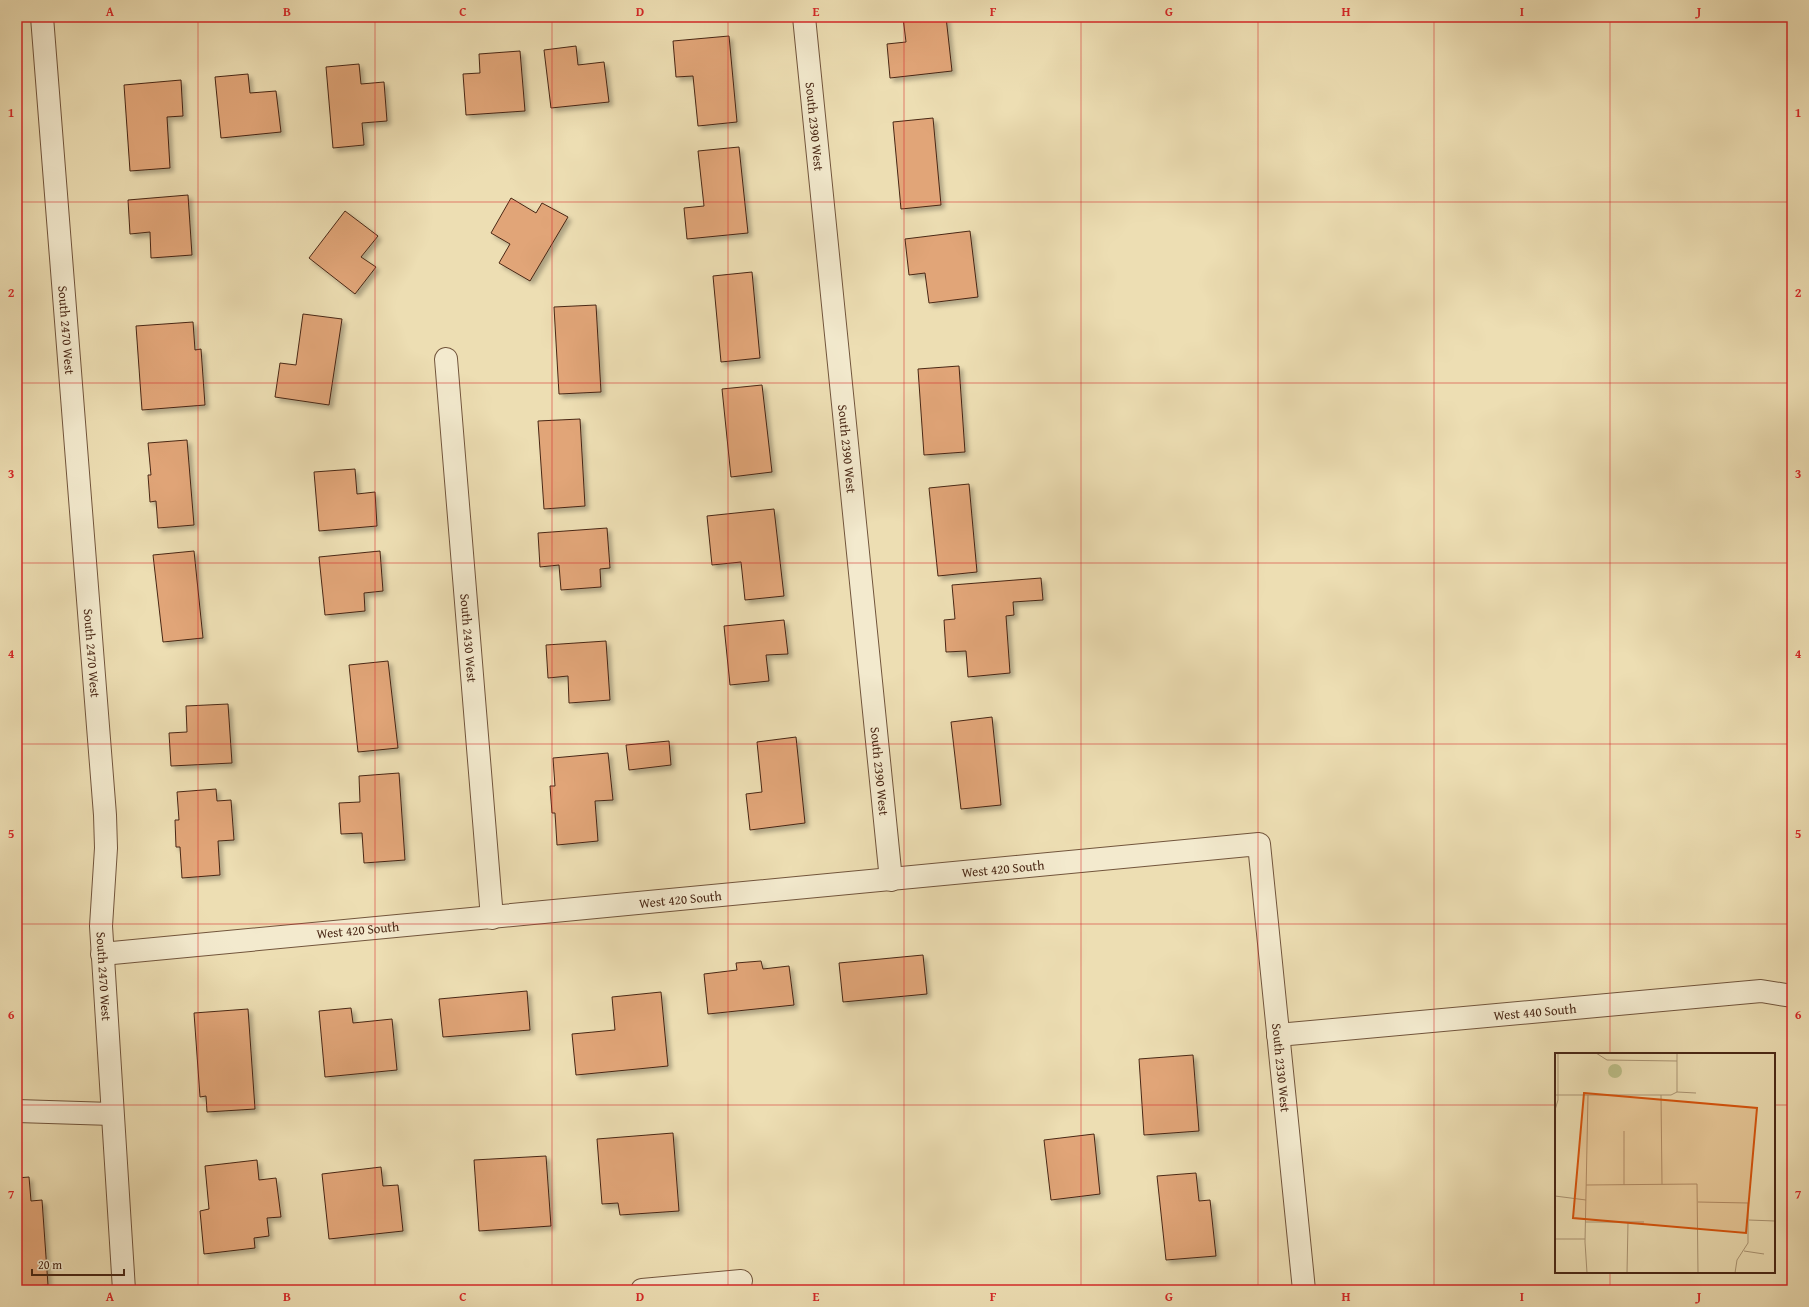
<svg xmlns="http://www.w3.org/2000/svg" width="1809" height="1307" font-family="'Gentium Book Plus',serif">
<defs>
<filter id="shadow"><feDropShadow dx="3.5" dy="3.5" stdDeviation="2" flood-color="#0004"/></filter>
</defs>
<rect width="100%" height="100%" fill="#eddeb3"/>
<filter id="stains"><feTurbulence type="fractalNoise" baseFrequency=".005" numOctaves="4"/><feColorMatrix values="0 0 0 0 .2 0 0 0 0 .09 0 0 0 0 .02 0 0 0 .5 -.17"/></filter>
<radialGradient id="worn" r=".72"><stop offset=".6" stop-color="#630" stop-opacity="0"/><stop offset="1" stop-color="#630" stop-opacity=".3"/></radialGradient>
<g fill="#e1a578" stroke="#492715" filter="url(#shadow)">
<path d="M946,17l6,54 -62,7 -3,-34 19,-2 -3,-24z"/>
<path d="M729,36l8,86 -39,4 -5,-50 -17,1 -3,-36z"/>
<path d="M576,46l2,19 26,-3 5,40 -58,6 -7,-58z"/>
<path d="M520,51l5,60 -59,4 -3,-41 17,-1 -1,-19z"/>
<path d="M359,64l2,20 23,-2 3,39 -25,2 2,22 -31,3 -7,-81z"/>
<path d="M248,74l2,19 26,-2 5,41 -60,6 -6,-61z"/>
<path d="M181,80l2,36 -16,1 3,51 -40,3 -6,-86z"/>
<path d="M933,118l8,87 -40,4 -8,-87z"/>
<path d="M739,147l9,86 -61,6 -3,-31 20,-2 -6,-55z"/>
<path d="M188,195l4,60 -41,3 -1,-26 -20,2 -2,-34z"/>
<path d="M511,198l25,15 6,-10 26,14 -38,64 -31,-18 11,-19 -19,-11z"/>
<path d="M345,211l33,25 -17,21 15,10 -21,27 -46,-36z"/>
<path d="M970,231l8,66 -49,6 -4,-30 -16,2 -4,-36z"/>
<path d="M752,272l8,86 -39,4 -8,-86z"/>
<path d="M596,305l5,87 -42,2 -5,-87z"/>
<path d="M303,314l39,5 -13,86 -54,-8 5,-34 16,2z"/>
<path d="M193,322l2,28 6,-1 4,56 -63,5 -6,-84z"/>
<path d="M959,366l6,86 -41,3 -6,-86z"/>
<path d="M762,385l10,87 -41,5 -9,-88z"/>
<path d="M580,419l5,87 -41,3 -6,-88z"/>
<path d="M187,440l7,85 -36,3 -2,-27 -6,1 -2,-27h3l-3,-32z"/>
<path d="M355,469l2,25 18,-2 2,34 -58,5 -5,-59z"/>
<path d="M969,484l8,88 -39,4 -9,-88z"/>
<path d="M774,509l10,87 -39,4 -4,-38 -29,3 -5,-49z"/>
<path d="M607,528l3,40 -10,1 1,18 -40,3 -2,-25 -19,2 -2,-34z"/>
<path d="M194,551l9,87 -40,4 -10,-87z"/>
<path d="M380,551l3,40 -19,2 1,18 -40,4 -6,-58z"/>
<path d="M1041,578l2,22 -30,2 1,13 -8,1 4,57 -42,4 -2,-26 -20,1 -2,-32 11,-1 -3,-34z"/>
<path d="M784,620l4,34 -22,1 3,26 -39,4 -6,-59z"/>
<path d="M606,641l4,59 -41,3 -1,-27 -20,2 -2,-33z"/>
<path d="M388,661l10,87 -40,4 -9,-87z"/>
<path d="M228,704l4,59 -61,3 -2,-33 18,-1 -1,-26z"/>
<path d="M992,717l9,88 -40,4 -10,-87z"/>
<path d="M796,737l9,86 -55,7 -4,-36 16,-2 -5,-50z"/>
<path d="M669,741l2,24 -42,5 -3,-25z"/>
<path d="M608,753l5,47 -18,1 3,40 -41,4 -2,-32h-3l-2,-27h5l-2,-28z"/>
<path d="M399,773l6,87 -41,3 -2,-30 -21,1 -2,-31 21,-1 -1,-26z"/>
<path d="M216,789l1,12 14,-1 3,40 -16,1 2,34 -38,3 -2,-31h-4l-1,-27h4l-2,-28z"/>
<path d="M923,955l4,39 -84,8 -4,-39z"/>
<path d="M761,961l2,8 26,-3 5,39 -86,9 -4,-40 33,-4 -1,-7z"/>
<path d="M527,991l3,39 -87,7 -4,-38z"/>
<path d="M661,992l7,74 -92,9 -4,-41 43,-4 -3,-33z"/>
<path d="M351,1008l2,15 39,-4 5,51 -72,7 -6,-66z"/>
<path d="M248,1009l7,100 -48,3 -1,-16 -6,1 -6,-84z"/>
<path d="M1193,1055l6,76 -55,4 -5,-76z"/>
<path d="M673,1133l6,78 -59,4 -2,-12 -16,1 -5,-65z"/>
<path d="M1094,1134l6,60 -49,6 -7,-60z"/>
<path d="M546,1156l5,70 -72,5 -5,-71z"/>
<path d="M257,1160l2,20 17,-2 5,39 -14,1 2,18 -15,2 1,10 -51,6 -4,-43 9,-2 -4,-43z"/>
<path d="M381,1167l2,19 15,-1 5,46 -74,8 -7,-65z"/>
<path d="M1196,1173l3,28 11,-1 6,56 -50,4 -9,-84z"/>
<path d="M29,1177l2,24 11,-1 6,85 -31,2v-109z"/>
<path d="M1160,1287l1,3h-26z"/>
</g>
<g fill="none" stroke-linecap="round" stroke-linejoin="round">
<defs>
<g id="minor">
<path id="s1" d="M804,17l87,863"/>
<path id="s2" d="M446,359l46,559"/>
<path id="s3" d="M102,954l1157,-110 45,446"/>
<path id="s4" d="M1278,1035l483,-44 31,5"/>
<path d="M17,1111l95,3"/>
<path d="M642,1290l99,-9"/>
</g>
<g id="tertiary">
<path id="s5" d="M42,17l63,798 1,33 -5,78 23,364"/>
</g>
</defs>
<use href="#minor" stroke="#72553c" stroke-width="24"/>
<use href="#tertiary" stroke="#72553c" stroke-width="24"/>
<use href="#minor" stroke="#f3eace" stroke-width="22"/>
<use href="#tertiary" stroke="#f3eace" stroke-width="22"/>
</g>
<path fill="none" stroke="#d62828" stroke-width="1" stroke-opacity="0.55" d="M198,17v1273M375,17v1273M552,17v1273M728,17v1273M904,17v1273M1081,17v1273M1258,17v1273M1434,17v1273M1610,17v1037M17,202h1775M17,383h1775M17,563h1775M17,744h1775M17,924h1775M17,1105h1539M1774,1105h18M1610,1272v18"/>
<g text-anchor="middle" stroke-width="4" stroke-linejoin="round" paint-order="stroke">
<g font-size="13" fill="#492715" stroke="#f3eace">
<text dy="5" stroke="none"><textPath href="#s1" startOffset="110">South 2390 West</textPath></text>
<text dy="5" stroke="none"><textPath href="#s5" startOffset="314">South 2470 West</textPath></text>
<text dy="5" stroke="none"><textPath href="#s1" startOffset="434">South 2390 West</textPath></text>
<text dy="5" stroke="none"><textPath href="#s2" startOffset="280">South 2430 West</textPath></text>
<text dy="5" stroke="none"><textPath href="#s5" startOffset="638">South 2470 West</textPath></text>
<text dy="5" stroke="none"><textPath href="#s1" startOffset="758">South 2390 West</textPath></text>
<text dy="5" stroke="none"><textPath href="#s3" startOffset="905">West 420 South</textPath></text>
<text dy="5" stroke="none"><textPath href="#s3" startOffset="581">West 420 South</textPath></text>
<text dy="5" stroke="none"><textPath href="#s3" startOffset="257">West 420 South</textPath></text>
<text dy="5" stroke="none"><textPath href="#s5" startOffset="962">South 2470 West</textPath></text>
<text dy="5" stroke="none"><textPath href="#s4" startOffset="258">West 440 South</textPath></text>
<text dy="5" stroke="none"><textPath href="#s3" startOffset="1387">South 2330 West</textPath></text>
</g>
</g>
<g transform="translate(1555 1053)">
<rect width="220" height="220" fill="#eddeb3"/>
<path d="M53 18a7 7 0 1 1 14 0a7 7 0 1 1-14 0Z" fill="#bdc089"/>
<path fill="none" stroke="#ab9574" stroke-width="1" d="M41,0l11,7 70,1M122,39v-39M122,39l19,1M0,42h116l6,-3M106,42l1,89M0,57l3,-10v-47M31,132l111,-1 1,89M69,132v-54M0,143l31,4M143,149l50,1v40l-11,17 -2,13M194,167l26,1M30,169h43l-1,51M73,169h16M0,186h30M189,198l20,3M32,220l-2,-31 3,-147"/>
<path fill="#d8540d" fill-opacity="0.15" stroke="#d8540d" stroke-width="2" d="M29,40l173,15 -11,125 -173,-15z"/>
<rect width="220" height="220" fill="none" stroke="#492715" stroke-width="2"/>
</g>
<rect width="1809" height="1307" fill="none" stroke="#eddeb3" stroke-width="44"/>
<path d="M32 1269v6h92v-6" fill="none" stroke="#492715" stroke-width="2"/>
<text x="38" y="1269" font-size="12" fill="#492715" stroke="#f3eace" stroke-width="3" paint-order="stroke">20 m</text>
<rect x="22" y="22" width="1765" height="1263" fill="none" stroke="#d62828" stroke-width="1.5"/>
<g font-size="13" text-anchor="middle" font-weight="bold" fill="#d62828">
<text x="110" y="16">A</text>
<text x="287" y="16">B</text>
<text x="463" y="16">C</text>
<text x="640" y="16">D</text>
<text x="816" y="16">E</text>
<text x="993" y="16">F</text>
<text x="1169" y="16">G</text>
<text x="1346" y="16">H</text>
<text x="1522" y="16">I</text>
<text x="1699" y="16">J</text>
<text x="11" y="117">1</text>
<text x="1798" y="117">1</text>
<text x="11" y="297">2</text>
<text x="1798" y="297">2</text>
<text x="11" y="478">3</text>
<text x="1798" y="478">3</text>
<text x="11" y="658">4</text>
<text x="1798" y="658">4</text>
<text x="11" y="838">5</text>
<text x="1798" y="838">5</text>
<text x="11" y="1019">6</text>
<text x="1798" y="1019">6</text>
<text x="11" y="1199">7</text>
<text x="1798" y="1199">7</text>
<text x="110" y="1301">A</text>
<text x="287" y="1301">B</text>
<text x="463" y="1301">C</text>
<text x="640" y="1301">D</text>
<text x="816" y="1301">E</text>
<text x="993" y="1301">F</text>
<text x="1169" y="1301">G</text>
<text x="1346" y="1301">H</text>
<text x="1522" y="1301">I</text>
<text x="1699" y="1301">J</text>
</g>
<rect width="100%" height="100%" filter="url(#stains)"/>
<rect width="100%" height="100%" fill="url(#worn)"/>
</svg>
